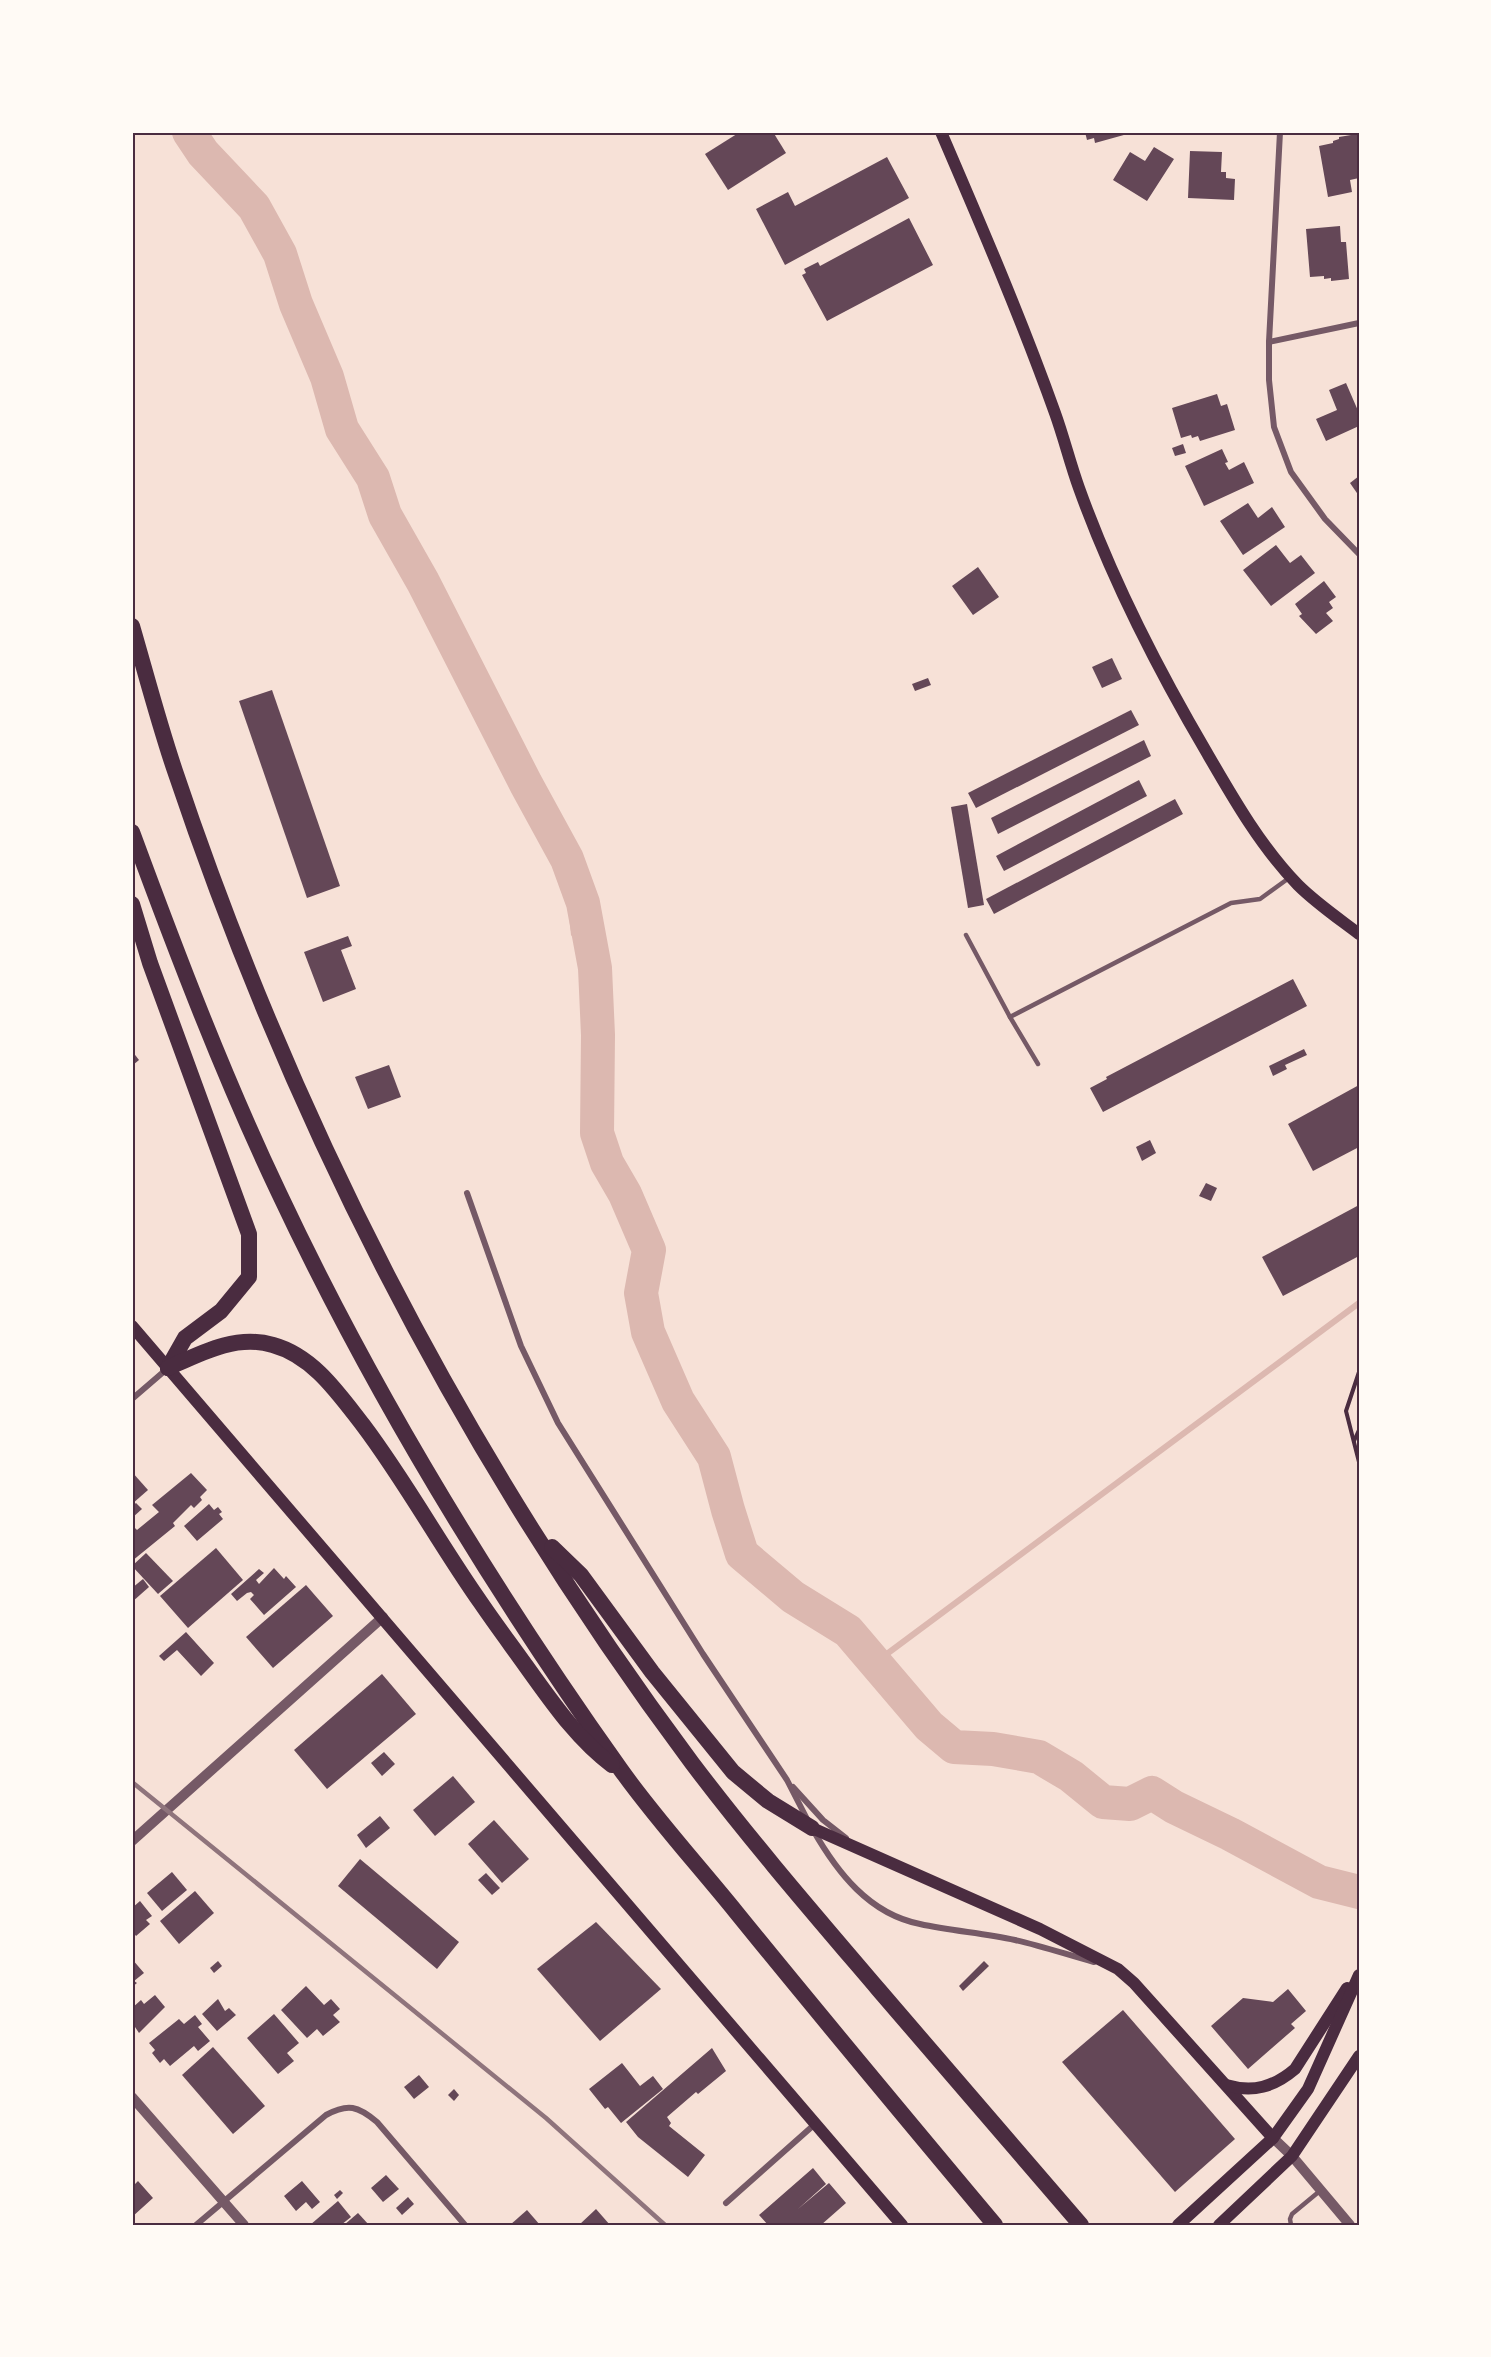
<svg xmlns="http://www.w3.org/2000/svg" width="1491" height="2357" font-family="Lato,sans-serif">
<rect width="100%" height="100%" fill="#f7e1d7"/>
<path fill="#dcb8b0" d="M573,850l11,9 15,61 -4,48 -24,-33 -7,-70z"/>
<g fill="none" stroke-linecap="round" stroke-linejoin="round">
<path stroke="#dcb8b0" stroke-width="6" d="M876,1662l483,-359"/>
<path stroke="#dcb8b0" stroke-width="34" d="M189,132l14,21 51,54 26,47 16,50 31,73 15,52 31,49 12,37 38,67 103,202 41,75 16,44 12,65 3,67 -1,98 10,30 18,31 24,56 -8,43 7,39 30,69 36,56 14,53 14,44 51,43 55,34 81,95 25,21 39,2 46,8 32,19 32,26 27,2 22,-11 22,14 56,27 89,48 40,10"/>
</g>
<g fill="#644757">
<path d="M740,132h33l13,21 -58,37 -23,-36z"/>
<path d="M1085,132h46v1l-36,10 -1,-5 -7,2z"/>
<path d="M1357,134l2,44 -9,2 2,12 -24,5 -9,-51 14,-3v-2l6,-2v-2z"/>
<path d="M1154,147l20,12 -27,42 -34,-21 17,-28 15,9z"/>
<path d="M1190,151l32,1 -1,20h5v6l9,1 -1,21 -46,-2z"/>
<path d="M887,157l22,41 -124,67 -29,-56 32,-17 7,14z"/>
<path d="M909,218l24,47 -106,56 -25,-46 4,-2 -2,-4 14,-7 2,4z"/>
<path d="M1340,226l1,16h5l3,37 -18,2v-3l-7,1v-3l-14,1 -4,-48z"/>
<path d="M1346,383l13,30v13l-33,15 -10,-22 21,-9 -8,-20z"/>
<path d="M1217,394l4,12 6,-2 8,26 -35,11 -2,-5 -6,2 -1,-3 -10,3 -9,-30z"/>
<path d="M1183,444l3,9 -11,3 -3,-8z"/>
<path d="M1222,449l6,13 -3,1 4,7 15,-8 10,21 -50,23 -19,-40z"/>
<path d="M1359,476v20l-9,-13z"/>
<path d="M1248,503l10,15 14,-11 13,20 -42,28 -23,-34z"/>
<path d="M1276,545l14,18 11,-8 14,18 -44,33 -28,-36z"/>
<path d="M978,567l21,30 -26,18 -21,-29z"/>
<path d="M1324,581l12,16 -7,5 4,6 -7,5 7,8 -17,13 -17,-18 3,-2 -7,-10z"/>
<path d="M1112,658l10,21 -20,9 -10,-21z"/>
<path d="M928,678l3,7 -16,6 -3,-7z"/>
<path d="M272,690l68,196 -33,12 -68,-197z"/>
<path d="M1131,710l8,15 -163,83 -8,-15z"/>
<path d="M1144,740l7,16 -153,78 -7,-16z"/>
<path d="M1139,780l8,16 -143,75 -8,-15z"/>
<path d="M1175,799l8,15 -189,100 -8,-15z"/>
<path d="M967,804l17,101 -16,3 -17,-101z"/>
<path d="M348,936l4,10 -11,4 15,39 -33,13 -19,-50z"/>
<path d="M1293,979l14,27 -204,106 -13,-24 17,-9 -1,-2z"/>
<path d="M1304,1049l3,6 -22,10 2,4 -14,7 -4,-10z"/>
<path d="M132,1051l7,9 -6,5 -1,-2z"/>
<path d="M389,1065l12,32 -33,12 -13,-32z"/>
<path d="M1359,1085v62l-46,24 -25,-47z"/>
<path d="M1150,1140l6,13 -14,8 -6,-14z"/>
<path d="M1206,1183l11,5 -6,13 -12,-5z"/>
<path d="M1359,1205v51l-76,40 -21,-39z"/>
<path d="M132,1472l16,18 -16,14z"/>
<path d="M191,1473l16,17 -7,7 2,3 -8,8 -3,-3 -18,18 2,3 -43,35v-36l5,5 22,-18 -7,-7z"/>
<path d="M136,1503l6,6 -10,9v-12z"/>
<path d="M209,1504l5,6 4,-3 4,5 -3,2 4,5 -26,22 -13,-15z"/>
<path d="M216,1548l27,32 -55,48 -28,-32z"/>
<path d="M146,1553l27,28 -15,13 -26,-28z"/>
<path d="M274,1568l10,11 2,-3 10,11 -32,28 -14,-16 4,-4 -3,-3 -4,1 -10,8 -6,-7 28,-25 5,4 -8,7 3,4z"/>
<path d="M143,1579l6,8 -17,15v-14z"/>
<path d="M306,1585l27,31 -60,52 -27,-31z"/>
<path d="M186,1632l28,31 -13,13 -24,-26 -13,11 -5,-5z"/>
<path d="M382,1674l34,40 -89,75 -33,-39z"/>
<path d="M384,1752l11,12 -13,12 -11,-13z"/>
<path d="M453,1776l22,26 -40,34 -22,-26z"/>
<path d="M380,1816l10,12 -24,20 -9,-13z"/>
<path d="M494,1820l35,39 -27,24 -34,-39z"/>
<path d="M360,1859l99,83 -22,27 -99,-83z"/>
<path d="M172,1872l15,18 -25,21 -15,-18z"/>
<path d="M486,1873l14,15 -8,7 -14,-15z"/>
<path d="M195,1891l19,22 -35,31 -19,-23z"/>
<path d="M140,1901l12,15 -6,4 4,4 -14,12 -4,-5v-23z"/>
<path d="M596,1922l65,67 -61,52 -63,-72z"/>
<path d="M132,1959l12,14 -10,8 3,2 -5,4z"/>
<path d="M218,1961l4,5 -8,7 -4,-5z"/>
<path d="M984,1961l5,5 -26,25 -4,-5z"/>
<path d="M306,1986l18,19 7,-6 9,10 -7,6 7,7 -17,14 -6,-7 -10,9 -26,-28z"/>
<path d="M1288,1989l18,22 -15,13 4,4 -47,41 -37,-43 32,-28 30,4z"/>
<path d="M155,1995l10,12 -26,26 -4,-6 -3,3v-22l9,-8 3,4z"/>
<path d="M218,1999l7,12 4,-3 7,7 -19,16 -15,-17z"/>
<path d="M1123,2010l112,129 -60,53 -113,-130z"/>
<path d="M274,2014l25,29 -12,10 7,8 -16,13 -31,-36z"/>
<path d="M195,2015l7,9 -4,3 12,14 -12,10 -4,-5 -24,20 -6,-7 -4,4 -8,-10 3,-3 -6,-7 30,-24 5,5z"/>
<path d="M213,2047l52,59 -32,28 -51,-59z"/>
<path d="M712,2048l14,23 -28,23 -2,-2 -29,25 4,6 -2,3 36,29 -17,22 -50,-40 -12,-15z"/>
<path d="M622,2063l18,23 13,-10 10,13 -42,34 -13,-16 -3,2 -16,-20z"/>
<path d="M419,2075l10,12 -15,12 -10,-12z"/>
<path d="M454,2089l5,6 -5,6 -6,-6z"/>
<path d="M813,2168l13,16 -28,25 31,-26 17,20 -25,22h-53l-9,-10z"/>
<path d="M386,2175l13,14 -16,13 -12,-14z"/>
<path d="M132,2180l3,4 3,-3 15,17 -21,19z"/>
<path d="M302,2181l18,21 -8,7 -6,-7 -10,9 -12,-15z"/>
<path d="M340,2190l3,3 -6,6 -3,-4z"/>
<path d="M408,2197l6,7 -12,11 -6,-7z"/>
<path d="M338,2201l13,16 -10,8h-31z"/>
<path d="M596,2209l14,16h-31z"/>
<path d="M527,2210l13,15h-30z"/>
<path d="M358,2213l11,12h-25z"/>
</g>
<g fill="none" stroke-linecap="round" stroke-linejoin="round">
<g stroke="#4a2c40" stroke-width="4">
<path d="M1359,1372l-13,39 13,51"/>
<path d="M1354,1441l5,-11"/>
</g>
<g stroke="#755966" stroke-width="4.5">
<path d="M966,935l44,82 221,-114 29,-4 29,-21"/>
<path d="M1010,1017l28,47"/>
<path d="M1291,2225l-1,-6 2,-5 29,-24"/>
</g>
<g stroke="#755966" stroke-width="6">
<path d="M1280,132l-11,210v38l5,47 17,45 34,47 34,35"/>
<path d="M1269,342l90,-19"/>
<path d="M467,1193l54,153 37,77 145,231 84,126 20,39"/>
<path d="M132,1399l36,-31"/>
<path d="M793,1787l30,33 23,18"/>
<path d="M813,1830c24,42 56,84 107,94 31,7 64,9 95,16 27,6 53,15 79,22"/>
<path d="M726,2203l89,-79"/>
<path d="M196,2225l130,-110c22,-12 32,-9 51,7l88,103"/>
</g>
<g stroke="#755966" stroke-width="10">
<path d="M132,1841l251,-224"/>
<path d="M132,2097l112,128"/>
<path d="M1273,2138l19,18 58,69"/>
</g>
<g stroke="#4a2c40" stroke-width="12">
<path d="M941,132c40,93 80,186 114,281 9,25 15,50 24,75 33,92 78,180 128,265 26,45 54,94 91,132 18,18 40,33 61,49"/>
<path d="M132,1326l770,899"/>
<path d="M812,1828l228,101 78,40 16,14 139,155"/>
<path d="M1226,2085c27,8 48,2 69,-16l52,-81"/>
<path d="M1178,2225l95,-87 35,-49 51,-114"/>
<path d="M1219,2225l73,-69 67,-100"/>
</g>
<g stroke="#4a2c40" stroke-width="16">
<path d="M132,626c14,48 27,98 43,145 120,358 291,689 517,992 59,78 123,152 186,226 68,78 135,157 203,236"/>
<path d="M132,832c45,122 91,243 147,361 95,202 213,395 342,577 35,49 77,95 115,142 85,105 172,209 259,313"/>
<path d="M132,904l18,59 99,271v43l-28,34 -36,27 -17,30"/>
<path d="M168,1368c33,-15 68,-34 105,-23 40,11 65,48 90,80 43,57 77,120 118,178 15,22 30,42 45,63 26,36 51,73 86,99"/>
<path d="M552,1547l29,28 71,97 81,100 35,29 44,27"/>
</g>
<path stroke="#8f747c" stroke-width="4.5" d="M132,1782l414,336 119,107"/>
</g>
<rect width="1491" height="2357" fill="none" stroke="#fffaf5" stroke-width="267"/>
<rect x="134" y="134" width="1224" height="2090" fill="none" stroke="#4a2c40" stroke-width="2"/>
</svg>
